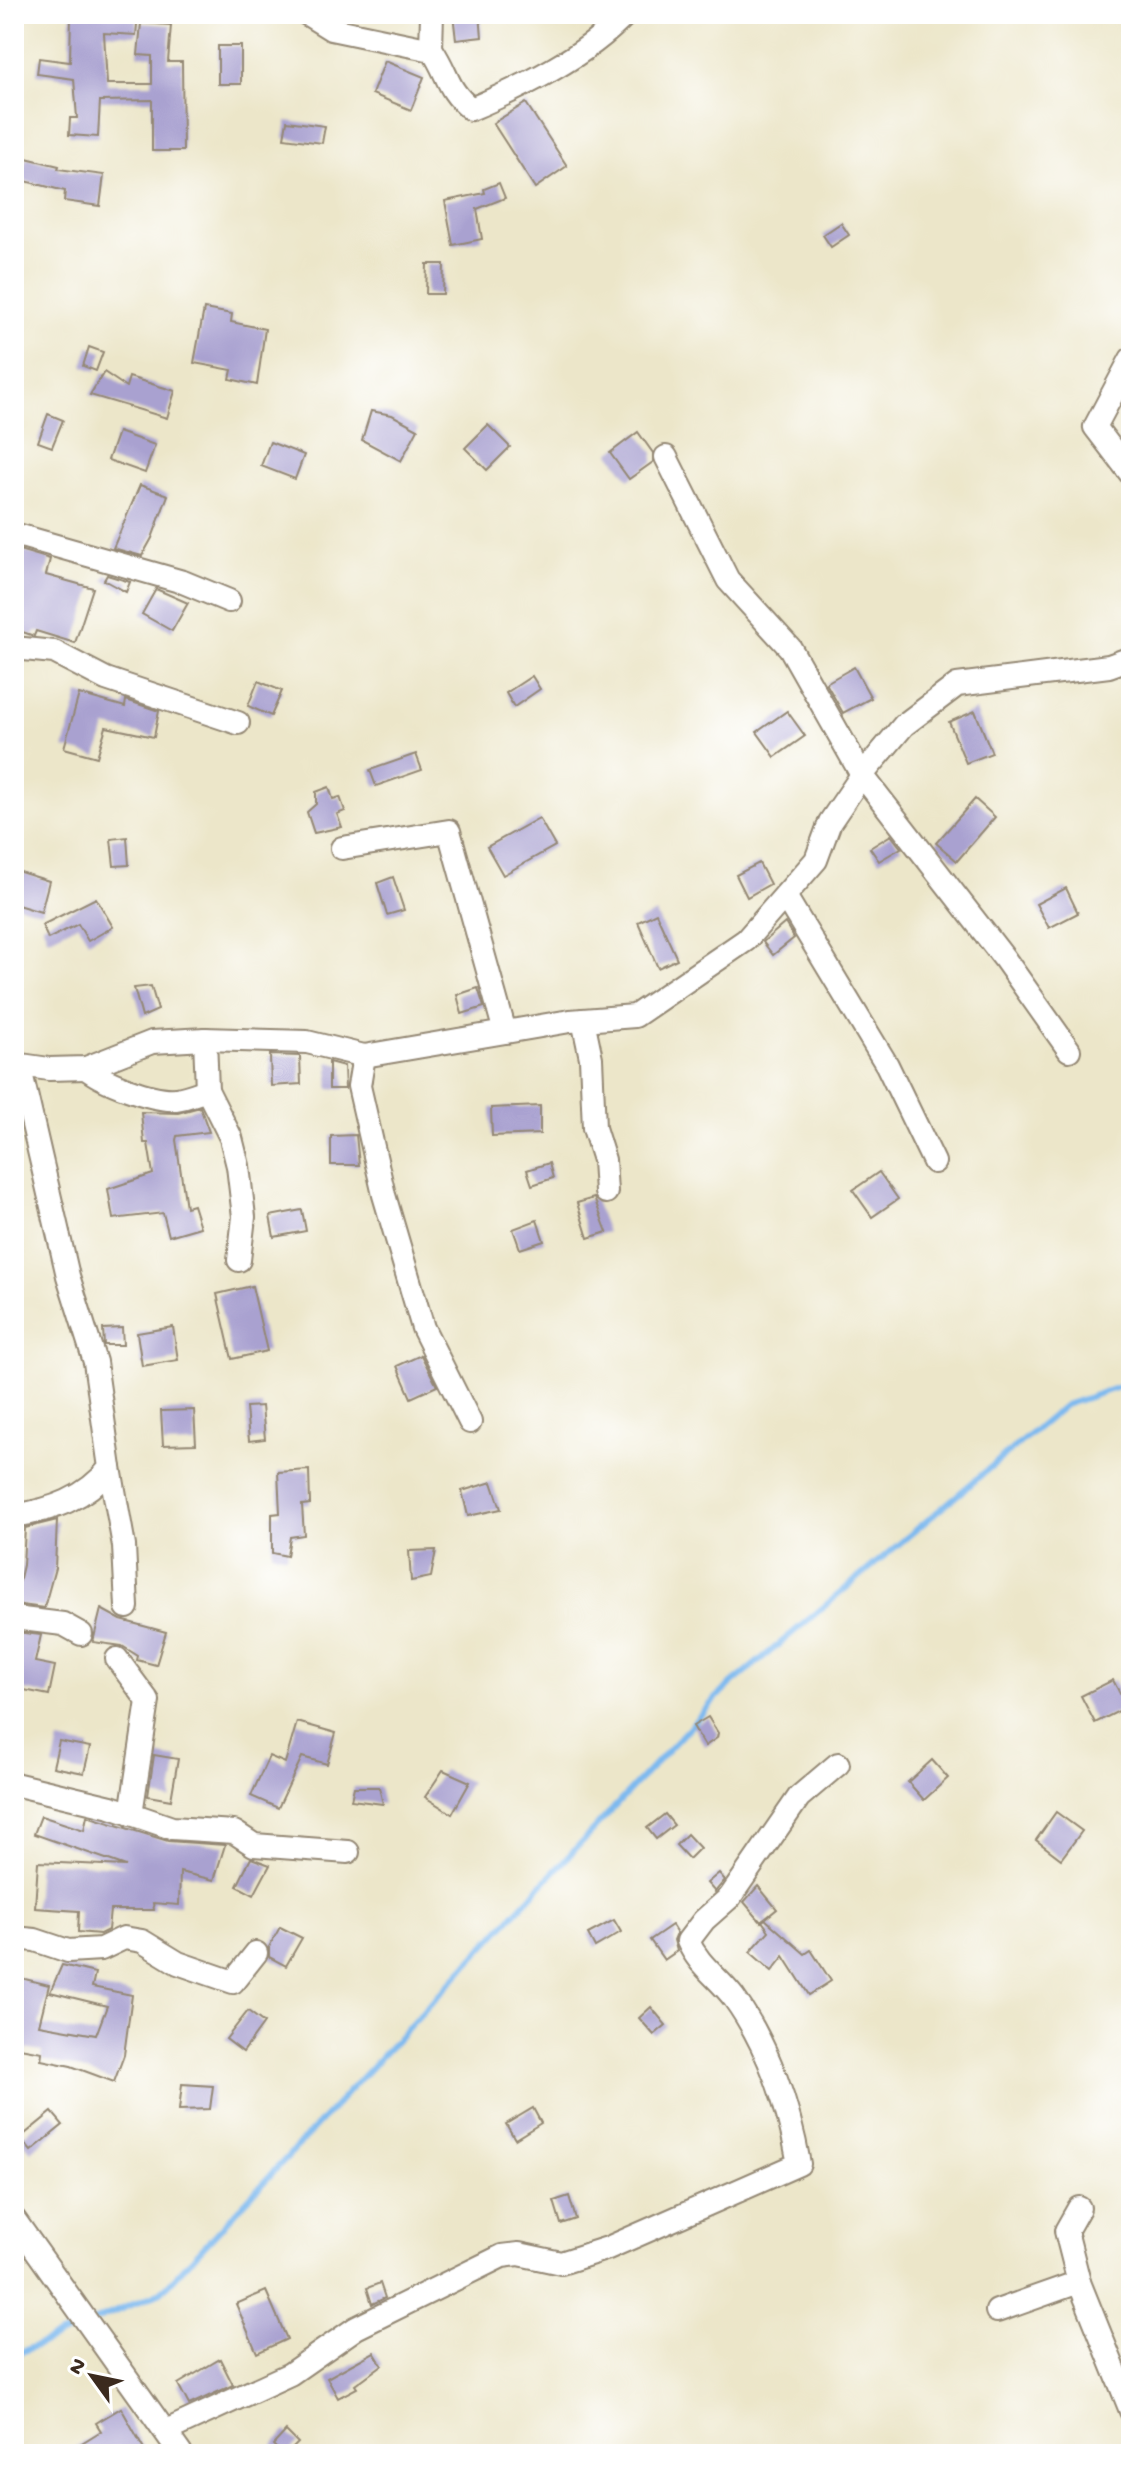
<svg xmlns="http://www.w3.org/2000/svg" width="1145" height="2468" font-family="'Gochi Hand',sans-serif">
<rect width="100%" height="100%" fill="#fff"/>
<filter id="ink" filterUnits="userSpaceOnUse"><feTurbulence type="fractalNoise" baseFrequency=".0125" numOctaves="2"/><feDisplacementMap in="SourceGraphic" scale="16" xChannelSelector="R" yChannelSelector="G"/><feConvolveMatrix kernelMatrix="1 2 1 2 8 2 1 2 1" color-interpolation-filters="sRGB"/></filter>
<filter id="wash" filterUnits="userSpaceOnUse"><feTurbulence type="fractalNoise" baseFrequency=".006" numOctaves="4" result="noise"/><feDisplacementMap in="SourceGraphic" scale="32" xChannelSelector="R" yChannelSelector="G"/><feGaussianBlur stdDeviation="1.8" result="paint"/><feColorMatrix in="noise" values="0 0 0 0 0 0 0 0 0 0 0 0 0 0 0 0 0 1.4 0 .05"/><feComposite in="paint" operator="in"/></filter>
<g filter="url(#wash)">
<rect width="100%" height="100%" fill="#ece6c9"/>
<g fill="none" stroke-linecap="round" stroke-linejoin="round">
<path stroke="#7db9ef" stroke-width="6" d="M14,2355l147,-63 561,-600 343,-287 66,-22"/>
</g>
<g id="blocks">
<g fill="#a9a1d0">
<path d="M97,14h41l-2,21 -32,-2 3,51h45v-28l-14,-1 3,-32 30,2 -3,37h14l1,89h-31v-51l-52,1 -2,36 -29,-2 1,-17h7l-3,-39 -37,-5 2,-16 31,4 1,-47z"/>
<path d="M453,14h27l2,23 -26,3z"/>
<rect x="218" y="46" width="23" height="38"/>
<path d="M385,61l39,16 -13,33 -39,-16z"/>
<path d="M526,103l41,63 -32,22 -42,-65z"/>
<path d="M287,121l38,5 -3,17 -38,-5z"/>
<path d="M26,158l33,8 -1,3 46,6 -4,31 -36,-5 1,-10 -44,-11z"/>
<path d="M499,183l6,15 -28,11 5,30 -29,6 -8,-44 40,-8 -1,-4z"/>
<path d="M841,223l8,12 -18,12 -8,-12z"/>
<path d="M427,264h17l-1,30h-17z"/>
<path d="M204,309l28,5 -1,8 34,7 -8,56 -27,-6 2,-9 -38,-7z"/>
<path d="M89,347l14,5 -7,19 -13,-5z"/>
<path d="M104,372l22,15 3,-10 46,14 -8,27 -77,-23z"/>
<path d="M371,411l21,4 26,14 -17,32 -39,-21z"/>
<path d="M48,414l15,6 -11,27 -14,-5z"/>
<path d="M488,425l22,22 -23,23 -22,-22z"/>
<path d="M118,432l37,13 -10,28 -37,-13z"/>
<path d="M638,432l15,21v9l-24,17 -19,-26z"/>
<path d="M270,442l34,13 -9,24 -34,-13z"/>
<path d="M140,485l28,10 -16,43 -10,18 -29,-8z"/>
<path d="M19,550l31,9 -4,16 47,13 -18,55 -39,-12 -2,5 -20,-7v-59z"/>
<path d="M107,575l23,7 -4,10 -22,-12z"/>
<path d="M156,589l32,14 -16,28 -30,-17z"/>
<path d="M854,667l17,31 -28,15 -17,-30z"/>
<path d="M532,676l8,13 -26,18 -8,-14z"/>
<path d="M258,681l24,10 -11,25 -23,-10z"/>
<path d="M79,694l46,13 1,-7 33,11 -5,26 -48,-10 -9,30 -33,-9z"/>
<path d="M787,711l18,25 -30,21 -18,-25z"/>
<path d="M975,711l17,42 -26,10 -17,-41z"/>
<path d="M416,754l6,16 -46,16 -6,-16z"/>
<path d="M329,787l4,12 7,-2 5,14 -8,3 5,13 -28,6 -7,-21 9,-8v-12z"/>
<path d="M975,799l20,18 -38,44 -21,-18z"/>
<path d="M539,818l16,28 -52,29 -16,-28z"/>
<path d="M891,835l10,13 -22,13 -9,-13z"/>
<path d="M127,837l2,28 -15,1 -3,-27z"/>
<path d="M759,863l11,21 -23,13 -11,-22z"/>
<path d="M17,871l32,10 -8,31 -27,-8z"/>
<path d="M393,877l11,33 -17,5 -10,-32z"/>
<path d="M1066,888l12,25 -29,15 -13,-24z"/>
<path d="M96,898l17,29 -25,14 -10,-17 -30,15 -6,-14z"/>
<path d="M656,913l21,46 -19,9 -20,-46z"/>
<path d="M785,923l9,15 -21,17 -10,-13z"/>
<path d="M151,986l7,24 -16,7 -8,-29z"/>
<path d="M478,988l6,19 -22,7 -5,-19z"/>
<path d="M270,1055l30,1 1,28 -30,2z"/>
<path d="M329,1062l15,4 1,23h-16z"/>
<path d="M540,1106v28l-48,2 -1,-28z"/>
<path d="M200,1107l9,25 -32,4 -1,4 10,67 7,-2 7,22 -31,9 -6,-23 -50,6 -5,-30 45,-15 -5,-31h-4l-3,-31 37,1z"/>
<path d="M356,1135l3,30h-28v-29z"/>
<path d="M549,1163l4,15 -21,7 -5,-15z"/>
<path d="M879,1172l19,27 -26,18 -19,-27z"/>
<path d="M594,1198l13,34 -19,6 -11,-35z"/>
<path d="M302,1210l4,21 -32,6 -4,-21z"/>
<path d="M537,1220l7,21 -24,8 -7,-20z"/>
<path d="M252,1286l15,65 -35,8 -15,-65z"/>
<path d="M173,1327l5,33 -36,6 -5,-33z"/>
<path d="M122,1328l1,17h-19l-1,-16z"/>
<path d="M421,1355l16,31 -26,12 -14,-32z"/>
<path d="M262,1406l3,33 -16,2 -3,-34z"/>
<path d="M194,1410l2,34 -33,1 -2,-34z"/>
<path d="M309,1470l1,34 -8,1 2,30 -14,2 -3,19 -15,-3v-39l8,-1 -2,-41z"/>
<path d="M492,1482l9,27 -33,7 -6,-25z"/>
<path d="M57,1520l-2,48 -11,40 -30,-4 9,-39 2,-37z"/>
<path d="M436,1550l-5,27 -20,4 -2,-30z"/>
<path d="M101,1609l20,11 45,12 -10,33 -19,-5 1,-4 -16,-10 -29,-4z"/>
<path d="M16,1632l25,3 -6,27 20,4 -6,29 -35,-7z"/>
<path d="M1113,1680l14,27 -32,16 -14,-27z"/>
<path d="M708,1717l10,16 -1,5 -12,8 -12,-20z"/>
<path d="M297,1722l39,11 -9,31 -25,-7 -24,51 -27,-12 18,-40 16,7z"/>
<path d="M59,1741l31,6 -6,26 -31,-6z"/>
<path d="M154,1755l24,4 -7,41 -23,-4z"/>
<path d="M932,1760l16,18 -24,22 -16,-18z"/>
<path d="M443,1770l27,12 -18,32 -27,-17z"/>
<path d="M354,1787h25l4,17 -32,-4z"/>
<path d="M1056,1812l26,19 -21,28 -25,-19z"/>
<path d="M665,1814l9,11 -18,14 -9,-11z"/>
<path d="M41,1816l43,14 3,-14 81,25 57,4 -11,35 -34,-8 -1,33 -26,-2 1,7h-44l-2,20 -8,4 -22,-2 1,-21 -44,-3 3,-46 88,4 -92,-32z"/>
<path d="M687,1834l13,14 -11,11 -13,-14z"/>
<path d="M251,1858l19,7 -16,30 -17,-9z"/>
<path d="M719,1873l6,7 -10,12 -8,-9z"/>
<path d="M758,1886l19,23 -16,13 -17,-20z"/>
<path d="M765,1919l40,35 6,-4 20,31 -22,14 -25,-39 -12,15 -22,-19 19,-21 -7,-10z"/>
<path d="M614,1920l7,12 -26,15 -7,-13z"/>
<path d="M672,1925l5,8 -3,7 3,11 -13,9 -14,-20z"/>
<path d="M280,1927l22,11 -16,28 -17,-9v-10z"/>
<path d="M62,1965l33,8 -3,14 40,8 -8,60 -10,27 -43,-16 -30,-6 1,-8 -28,-5 3,-70 32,8 -10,40 57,10 11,-29 -57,-14z"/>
<path d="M651,2007l15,18 -12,10 -15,-17z"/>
<path d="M248,2011l16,12 -21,29 -17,-13z"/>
<path d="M182,2084l31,2 -3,23 -31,1z"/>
<path d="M533,2108l8,15 -26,16 -9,-15z"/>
<path d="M52,2112l11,13 -32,26 -11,-13z"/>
<path d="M569,2196l7,23 -15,5 -7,-23z"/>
<path d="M380,2283l5,15 -13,6 -5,-16z"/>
<path d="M266,2291l21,48 -30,14 -21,-49z"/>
<path d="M374,2352l8,13 -27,20 2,3 -19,10 -11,-20z"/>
<path d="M220,2359l13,26 -44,20 -11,-21z"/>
<path d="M121,2408l26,46h-83l37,-23 -5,-8z"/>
<path d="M286,2431l12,12 -11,11h-5l-9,-9z"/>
</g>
</g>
</g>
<g filter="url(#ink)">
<use href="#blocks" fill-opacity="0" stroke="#948874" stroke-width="2"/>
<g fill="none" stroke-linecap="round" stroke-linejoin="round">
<defs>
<g id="minor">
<path d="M307,14l24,15 101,21c17,25 14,39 39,59 54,-23 114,-52 155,-95"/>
<path d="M431,49l1,-35"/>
<path d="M1131,359l-36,68 36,47"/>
<path d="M666,457l62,123 62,68 72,127 142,183 65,92"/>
<path d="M14,534l169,48 46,19"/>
<path d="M14,648l40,4 52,27 132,44"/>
<path d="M342,848l107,-17 56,201"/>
<path d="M785,896l102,169 47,97"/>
<path d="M583,1020l8,38 3,70 10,32 2,32"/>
<path d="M205,1039l2,51 24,48 7,28 6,51 -5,43"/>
<path d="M364,1056l-5,30 25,109 39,133 47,94"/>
<path d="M14,1064l35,5 37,-1 66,-26 53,-3 102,3 57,14 206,-35 65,-5 111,-76 70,-80 14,-38 32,-47 42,-50 53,-40 152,-19 22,-8"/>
<path d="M86,1068c17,14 67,33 90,31 10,-1 22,-6 31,-9"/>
<path d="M110,1468l14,78 3,61"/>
<path d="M14,1516c38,-6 71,-17 96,-48l-15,-106 -27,-86 -49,-212"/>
<path d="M14,1618l49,6 18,10"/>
<path d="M117,1659l31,42 -17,113"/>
<path d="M14,1784l97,23 61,21 62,4 20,13 94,7"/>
<path d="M14,1938l21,2 33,11 33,-2 23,-11 18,3 36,22 55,19 23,-29"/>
<path d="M14,2219l167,235"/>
<path d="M1079,2282l-13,-51 13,-23"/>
<path d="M997,2311l82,-29 52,129"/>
<path d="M166,2431l124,-57 66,-46 146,-72 17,-2 42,9 47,-15 191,-84c-10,-57 -31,-119 -65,-166 -16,-21 -36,-33 -46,-57l16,-21 26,-23 69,-100 39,-33"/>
</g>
</defs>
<use href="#minor" stroke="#948874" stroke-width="26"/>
<use href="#minor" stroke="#fff" stroke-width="22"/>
</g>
</g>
<rect width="1145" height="2468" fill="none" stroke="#fff" stroke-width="48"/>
<g transform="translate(92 2376) rotate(303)" stroke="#ffffff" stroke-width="6" paint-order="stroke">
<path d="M0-6L14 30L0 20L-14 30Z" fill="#3b2a1e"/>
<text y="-12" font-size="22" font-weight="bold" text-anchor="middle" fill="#3b2a1e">N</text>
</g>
</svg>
